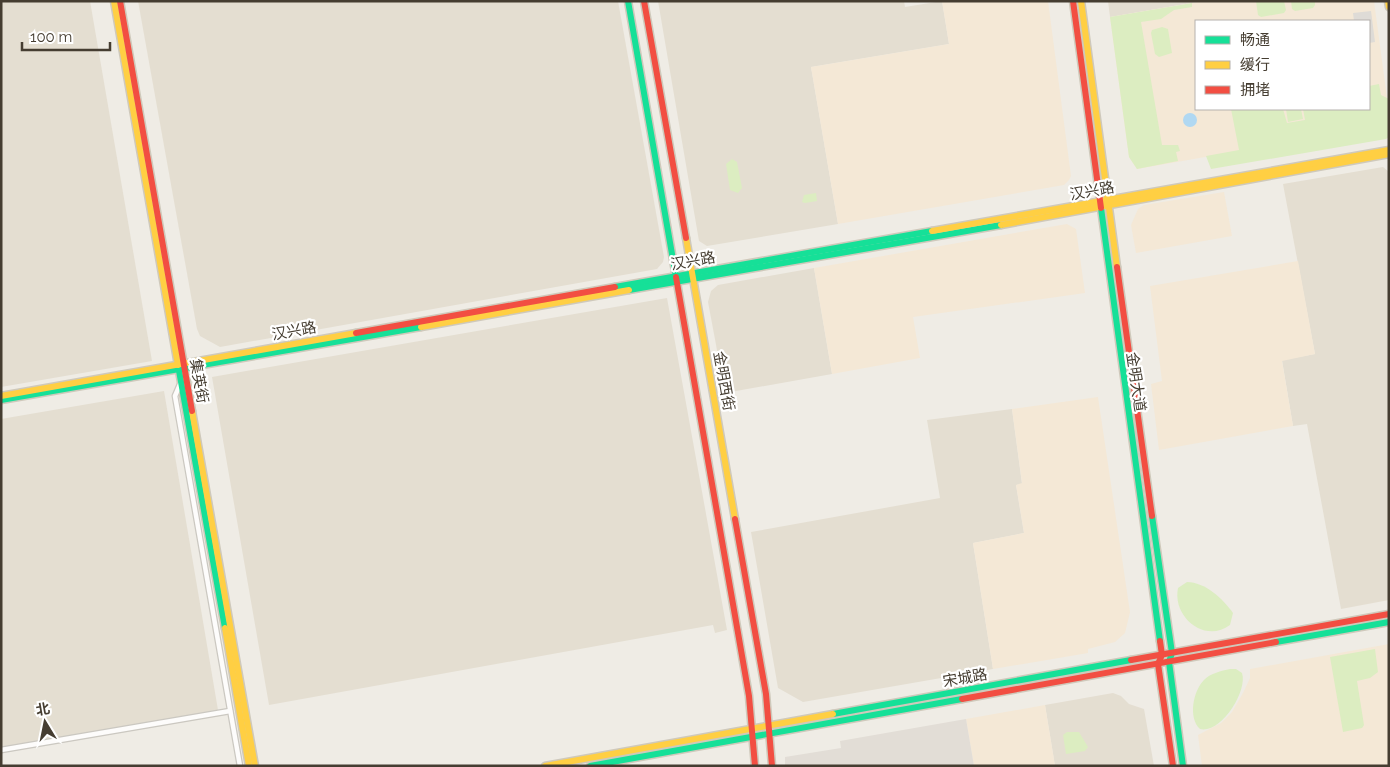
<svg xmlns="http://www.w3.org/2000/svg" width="1390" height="767" font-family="Raleway,'Noto Sans SC',sans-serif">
<rect width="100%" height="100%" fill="#efece5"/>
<g fill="#e4ded1">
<path d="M1,1h89l62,360 -151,26z"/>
<path d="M138,1h480l46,256 -1,5 -6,7 -437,78 -20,-11 -3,-7z"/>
<path d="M658,1h246l1,6 37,-6 7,43 -138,23 27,157 -131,22 -8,-5z"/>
<path d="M1108,1h95l-93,16z"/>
<path d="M1383,167l6,5v428l-48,9 -34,-185 -14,2 -11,-66 33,-6 -32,-170z"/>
<path d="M814,268l18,106 -107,19 -17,-91 3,-11 7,-6z"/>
<path d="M667,298l60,332 -12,3 -2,-8 -444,80 -57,-328z"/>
<path d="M164,391l55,325 -218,37v-334z"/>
<path d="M1012,409l10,75 -6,1 8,48 -51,10 20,126 -190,33 -25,-14 -27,-156 189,-34 -13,-78z"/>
<path d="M1113,693l8,3 8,8 15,5 10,57h-99l-10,-61z"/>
</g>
<g fill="#f4e8d6" fill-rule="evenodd">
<path d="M942,1h106l23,175 -2,4 -5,5 -226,39 -27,-157 138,-23z"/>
<path d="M1203,1h171l15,112 -2,12 -250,44 -8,-12 -19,-140zM1196,21h173v88h-173z"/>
<path d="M1224,192l8,44 -96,17 -5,-28 7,-16 6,-4z"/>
<path d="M1067,224l9,5 9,64 -172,24 7,41 -88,16 -18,-106z"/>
<path d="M1298,261l17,93 -33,7 11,65 -134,24 -8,-66 11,-3 -12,-95z"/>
<path d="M1098,397l32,215 -5,21 -10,9 -27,7v4l-95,16 -20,-126 51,-10 -8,-48 6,-2 -10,-74z"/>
<path d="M1389,644v122h-187l-4,-31 23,-12 11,-11 11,-19 7,-15v-9z"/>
<path d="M1045,705l10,61h-81l-8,-47z"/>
</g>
<path fill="#e2ddd6" d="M966,719l8,47h-189v-9l56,-9 -1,-7z"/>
<g fill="#dcedc1">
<path d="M1256,1h28l2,9 -2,3 -23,4 -3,-2z"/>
<path d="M1291,1h24v4l-2,3 -18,3 -3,-2z"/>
<path d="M1192,3v4l-18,3 -13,9 -20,3 21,123h16l2,6 -4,1 2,9 -41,8 -8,-12 -19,-140z"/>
<path d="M1162,27l6,2 4,24 -13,4 -4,-3 -4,-21 1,-3z"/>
<path d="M1379,84l2,11 8,4v38l-3,2 -175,30 -5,-13 33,-6 -8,-41h52l4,14 18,-3 -2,-11h66v-23z"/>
<path d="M1286,109h15l2,10 -15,3z"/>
<path d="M732,159l5,3 5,26 -4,5 -8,-3 -4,-26z"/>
<path d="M816,193l1,8 -12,2 -3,-1 2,-7z"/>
<path d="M1187,582c18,0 36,17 46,31l-3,12c-25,19 -58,-8 -52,-37z"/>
<path d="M1375,649l3,23 -8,6 -13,3 7,44 -2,3 -19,4 -13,-75z"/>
<path d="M1230,669h6l6,4c6,18 -21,61 -42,56 -12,-11 -7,-38 4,-49 7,-7 17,-9 26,-11z"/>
<path d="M1067,732h12l9,15 -3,4 -19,3 -3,-19z"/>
</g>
<path fill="#dedbd6" d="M1371,11l4,31 -6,1v-22h-15l-1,-8z"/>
<circle fill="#b0d8f2" cx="1190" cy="120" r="7"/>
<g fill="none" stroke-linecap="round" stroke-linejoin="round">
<defs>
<g id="street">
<path d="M181,382l-6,14 65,370"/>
<path d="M1,750l229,-39"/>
</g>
<g id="fast">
<path d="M628,1l48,276"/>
<path d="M1101,208l59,433"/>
<path d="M615,287l317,-56"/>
<path d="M629,290l372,-65"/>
<path d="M178,365l47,263"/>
<path d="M1,400l420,-73"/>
<path d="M1152,516l20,137 -3,9 14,104"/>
<path d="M1276,642l113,-20"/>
<path d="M833,714l298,-54"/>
<path d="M590,766l372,-67"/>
</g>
<g id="slow">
<path d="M114,1l64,364"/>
<path d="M1081,1l36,266"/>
<path d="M1388,1l1,6"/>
<path d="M1001,225l388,-71"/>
<path d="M932,231l457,-81"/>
<path d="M686,238l49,281"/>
<path d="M421,327l208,-37"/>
<path d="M1,396l355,-63"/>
<path d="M192,411l63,355"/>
<path d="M225,628l24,138"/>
<path d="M545,766l288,-52"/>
</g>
<g id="jam">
<path d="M120,1l72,410"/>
<path d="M644,1l42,237"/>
<path d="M1073,1l28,207"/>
<path d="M1117,267l35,249"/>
<path d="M676,277l73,419 6,70"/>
<path d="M356,333l259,-46"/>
<path d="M735,519l31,175 6,72"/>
<path d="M1160,641l2,14 -4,9 15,102"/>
<path d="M1131,660l258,-46"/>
<path d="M962,699l314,-57"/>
</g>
</defs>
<use href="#street" stroke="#cbc8c1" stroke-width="7"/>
<use href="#fast" stroke="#cfc9bb" stroke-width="9"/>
<use href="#slow" stroke="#cfc9bb" stroke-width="9"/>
<use href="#jam" stroke="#cfc9bb" stroke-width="9"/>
<use href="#street" stroke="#fdfcfb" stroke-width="4.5"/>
<use href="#fast" stroke="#16e098" stroke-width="6"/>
<use href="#slow" stroke="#ffcf43" stroke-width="6"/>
<use href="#jam" stroke="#f24e42" stroke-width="6"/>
</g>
<g text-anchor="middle" stroke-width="4.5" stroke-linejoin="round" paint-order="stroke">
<g font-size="15" fill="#453d31" stroke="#fff">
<text transform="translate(1092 191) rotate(-10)" y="5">汉兴路</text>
<text transform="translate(693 261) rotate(-10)" y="5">汉兴路</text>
<text transform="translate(294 331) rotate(-10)" y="5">汉兴路</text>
<text transform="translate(199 381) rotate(80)" y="5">集英街</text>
<text transform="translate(724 381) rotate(80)" y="5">金明西街</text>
<text transform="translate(1136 382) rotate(82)" y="5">金明大道</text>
<text transform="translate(965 678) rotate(-10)" y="5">宋城路</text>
</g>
</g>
<rect width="1390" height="767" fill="none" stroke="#453d31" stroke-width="5"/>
<rect x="1195" y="20" width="175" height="90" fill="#ffffff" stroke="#b5b1ad"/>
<rect x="1205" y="36" width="25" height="8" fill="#16e098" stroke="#b5b1ad"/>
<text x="1240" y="45" font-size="15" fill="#453d31">畅通</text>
<rect x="1205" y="61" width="25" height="8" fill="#ffcf43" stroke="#b5b1ad"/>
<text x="1240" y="70" font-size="15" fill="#453d31">缓行</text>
<rect x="1205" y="86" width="25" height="8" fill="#f24e42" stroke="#b5b1ad"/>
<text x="1240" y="95" font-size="15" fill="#453d31">拥堵</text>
<g transform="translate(45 722) rotate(350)" stroke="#ffffff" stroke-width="4" paint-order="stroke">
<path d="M0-4L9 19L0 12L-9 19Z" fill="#453d31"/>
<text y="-8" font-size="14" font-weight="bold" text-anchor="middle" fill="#453d31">北</text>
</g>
<path d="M22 42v8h88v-8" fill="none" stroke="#453d31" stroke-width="2.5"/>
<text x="30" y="42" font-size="15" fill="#453d31" stroke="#ffffff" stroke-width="4" paint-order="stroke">100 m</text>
</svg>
